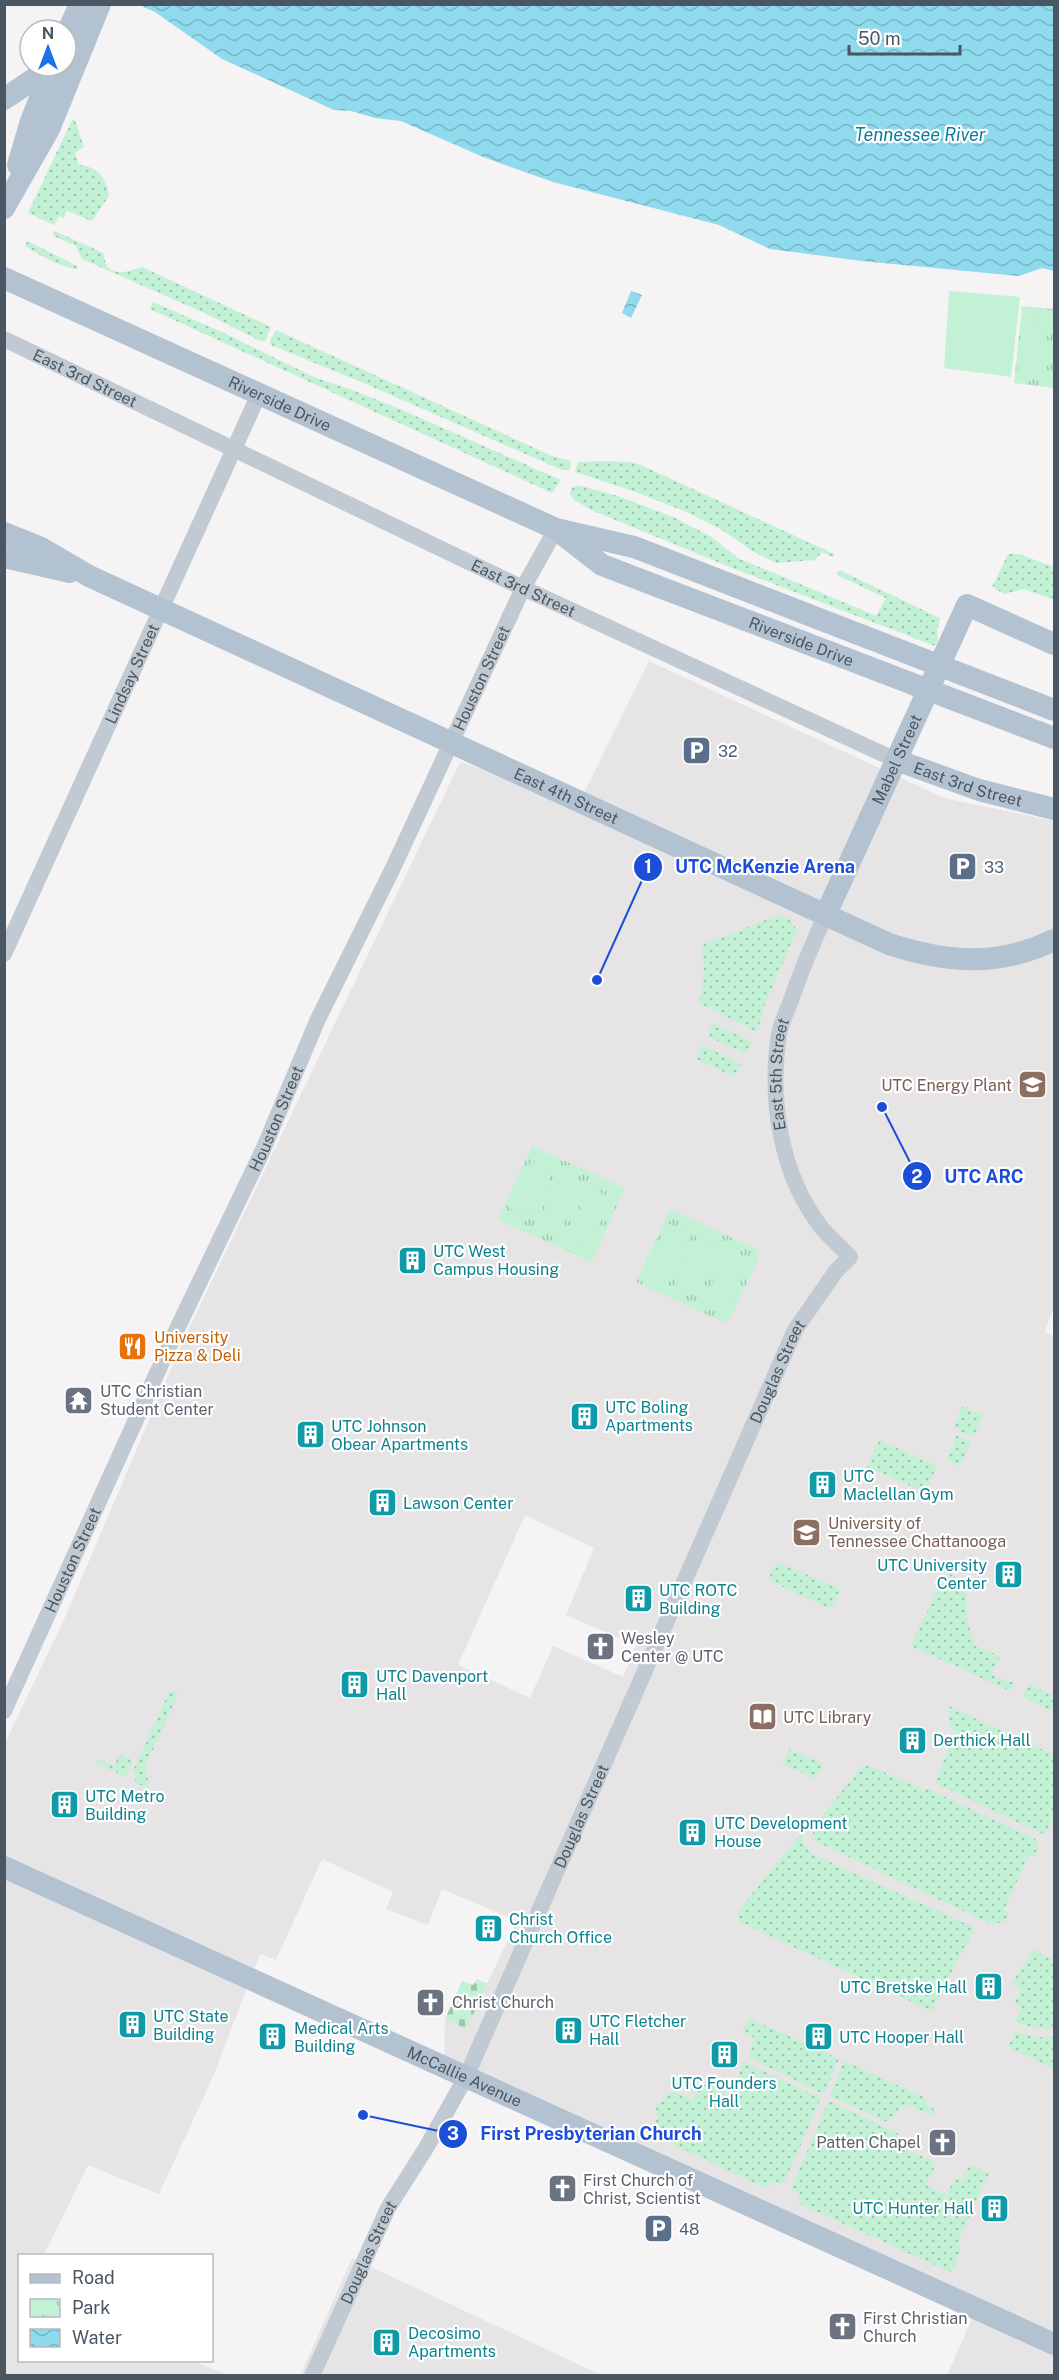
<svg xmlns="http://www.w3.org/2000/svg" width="1059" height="2380" font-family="'Public Sans',sans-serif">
<defs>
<pattern id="grass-dots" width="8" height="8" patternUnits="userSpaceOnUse" patternTransform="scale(1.5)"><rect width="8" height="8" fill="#c3f1d5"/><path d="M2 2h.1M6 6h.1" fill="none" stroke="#a0c6b0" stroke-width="1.8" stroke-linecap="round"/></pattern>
<pattern id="cemetery-stones" width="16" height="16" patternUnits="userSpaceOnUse" patternTransform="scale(1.5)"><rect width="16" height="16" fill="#c3f1d5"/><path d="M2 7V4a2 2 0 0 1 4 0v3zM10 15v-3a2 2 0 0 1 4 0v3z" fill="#a0c6b0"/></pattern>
<pattern id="park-tufts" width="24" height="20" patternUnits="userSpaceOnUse" patternTransform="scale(1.5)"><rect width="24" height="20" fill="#c3f1d5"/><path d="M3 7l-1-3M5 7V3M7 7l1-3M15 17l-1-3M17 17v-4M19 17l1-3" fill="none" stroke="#a0c6b0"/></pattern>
<pattern id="water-waves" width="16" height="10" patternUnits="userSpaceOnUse" patternTransform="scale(1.5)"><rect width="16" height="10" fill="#90daee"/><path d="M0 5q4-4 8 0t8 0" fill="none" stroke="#78b4c4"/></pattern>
</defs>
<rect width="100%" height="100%" fill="#f5f3f3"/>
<g fill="#e6e4e5" fill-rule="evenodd">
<path d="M649,661l295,137 110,23v485l-9,26 9,4v1039h-107l25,-56 -528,-241 1,-59 21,9 51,-107 -75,-32 -14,36 -42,-16 7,-17 -71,-33 -46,101 -16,-6 -47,123 -54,117 -71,-29 -44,90 -24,1v104l172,1 37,14h-224l-1,-630 59,-123 119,-279 278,-581 120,39zM525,1515l69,33 -28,67 70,30 -13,32 -70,-31 -23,52 -72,-33z"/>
<path d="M352,2258l249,117 -301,1z"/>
</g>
<g fill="url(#grass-dots)">
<path d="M72,120h3l9,27 -9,6 4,12c18,1 28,13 30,31l-17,25 -25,-10 -3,7 -5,-2 -5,9 -26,-12z"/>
<path d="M55,231l48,22c4,26 20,20 39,14l129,60 -6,14h-5l-51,-26 -127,-56 -6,-13 -22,-10 -1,-4z"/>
<path d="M28,241l49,25v3c-11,0 -44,-16 -52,-24z"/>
<path d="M153,302l69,30 92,45 41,14 47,19 159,70 -9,13 -402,-184z"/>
<path d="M276,330l276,126 19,5 -1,9h-8l-196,-86 -95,-39 -1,-4z"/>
<path d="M606,461l23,1 12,3 193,89 -1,3 -11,-5 -7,8 -39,3 -24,-12 -30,-21 -33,-17 -56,-22 -58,-19 3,-10z"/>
<path d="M578,485l40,11 55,21 37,19 28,22 138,58 10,-18 -49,-23 2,-5 101,48 -3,15 1,8 -3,5 -198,-76 -146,-60 -18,-11 -3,-6 2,-5z"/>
<path d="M1008,554h11l35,13v33l-30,-11 -20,5 -12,-7z"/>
<path d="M779,915l11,5 7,10 -32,74 -8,28 -58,-29 5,-26 -2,-32z"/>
<path d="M713,1023l39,19 -6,12 -39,-18z"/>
<path d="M702,1045l39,19 -6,13 -39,-18z"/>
<path d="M962,1407l21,8 -10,22 -14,-6 1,-2 -6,-3z"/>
<path d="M957,1435l14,7 -11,24 -14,-6z"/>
<path d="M879,1440l58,26 -12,26 -58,-25z"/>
<path d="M777,1562l64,27 -10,20 -63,-29z"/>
<path d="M950,1574l16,8 1,37 8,27 25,10 -9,19 23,8 -4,8 -99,-45 29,-62z"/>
<path d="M1029,1684l25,12v16l-31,-15z"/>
<path d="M170,1690l8,4 -33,73 5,22 -16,-7 3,-7 -5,-2z"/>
<path d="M949,1706l105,49v60l-9,20 -110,-52 20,-50 -6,-9z"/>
<path d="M789,1749l34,15 -7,15 -34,-15z"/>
<path d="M121,1755l12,5 -7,17 -30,-14 2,-4 16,7 4,-9z"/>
<path d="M868,1765l56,25 2,-2 111,52 1,7 -3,10 -6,-2 -25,55 5,3 -4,8 -12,4 -178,-84 -3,-12 4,-5 45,-57z"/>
<path d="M803,1831v11l9,12 163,74 -44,83 -191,-89 -2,-4 1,-8z"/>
<path d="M1032,1949l20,10 2,12v58l-22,-1 -17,-6 7,-14 -8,-4 7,-15 -9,-5 10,-18h3z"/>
<path d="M749,2018l90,41 -14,33 -4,1 -71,-35 -1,-7 6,-13 -13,-6z"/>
<path d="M1015,2032l22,5h17v32l-46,-22z"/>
<path d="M844,2061l82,37 -1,6 9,5 -1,7 -26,-11 -7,3 -13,14 -57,-26z"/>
<path d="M744,2062l77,36 -36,83 -4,3 -8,-3 -2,5 -4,-1 -2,3 -109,-52 1,-4 -4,-4 5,-12 -3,-11 9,-4 4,-8 6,-1 20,7 3,-7 -21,-9h-8l-1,-3 6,-3 21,7 2,-3 32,14z"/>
<path d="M829,2101l70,33 -4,10 42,19 -11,22 21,10 8,-18 7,3 7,-15 20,8 -32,71 4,2 -7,24 -2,-2 -2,4 -150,-68 -2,-4 2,-7 -7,-3 -1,-4z"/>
</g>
<path fill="url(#cemetery-stones)" d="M477,1979l11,5 -22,45 -21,-10 17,-38 11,4z"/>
<g fill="url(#park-tufts)">
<path d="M1022,306l32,3v79l-40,-5z"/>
<path d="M532,1146l93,42 -33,74 -94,-42z"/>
<path d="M670,1209l86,40 3,8 -29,62 -7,3 -87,-40z"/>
</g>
<g fill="#c3f1d5">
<path d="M949,291l71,6 -9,80 -67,-9z"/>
<path d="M1024,319l24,3 -6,53 -24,-3z"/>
<path d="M531,1161l22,10 -22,48 -23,-11z"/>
<path d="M561,1174l22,11 -23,47 -22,-10z"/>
<path d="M590,1188l22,10 -22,47 -22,-10z"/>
<path d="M669,1224l23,10 -23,48 -22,-10z"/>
<path d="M698,1238l23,10 -23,47 -22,-10z"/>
<path d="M728,1251l22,10 -22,48 -22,-11z"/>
</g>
<g fill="url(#water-waves)">
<path d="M139,5h915v266l-12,-3 -23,8 -157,-15 -92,-12 -51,-24 -166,-43 -70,-25 -82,-36 -26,-3 -24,-7 -17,-1 -112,-51 -67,-47z"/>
<path d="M631,291l11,4 -11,23 -9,-5z"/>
</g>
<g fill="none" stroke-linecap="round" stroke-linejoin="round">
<g stroke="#c1cad2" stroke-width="16">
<path id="s1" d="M4,339l519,249 373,172"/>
<path id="s2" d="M4,954l255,-560"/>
<path id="s3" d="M4,1711l173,-382 86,-179 55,-131 74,-149 131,-282 33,-59"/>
<path id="s4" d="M312,2376l76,-168 38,-60 40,-71 329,-747 41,-59 14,-14c-9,-10 -20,-19 -29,-30 -41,-53 -52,-128 -42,-193 2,-10 7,-21 11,-31 10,-30 23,-60 36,-89"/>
</g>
<g stroke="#b3c2d1" stroke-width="22">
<path d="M66,36l14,-32"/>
<path d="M4,99l30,-20 13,-13"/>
<path d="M18,165l13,-44 22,-55"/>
<path d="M4,208l45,-79 51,-125"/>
<path id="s5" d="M4,278l552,251 78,18 420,163"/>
<path id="s6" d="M4,533l37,15 48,28 800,368c58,19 109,23 165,-4"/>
<path id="s7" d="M562,534l40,31 452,173"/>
<path d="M4,557l66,15"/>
<path id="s8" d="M896,760l83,30 75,19"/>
<path id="s9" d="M826,914l141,-309 87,39"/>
<path id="s10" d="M4,1867l1050,477"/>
</g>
</g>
<defs>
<symbol id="parking-square" viewBox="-11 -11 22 22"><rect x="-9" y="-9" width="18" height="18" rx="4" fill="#5c6f8a" stroke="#fff"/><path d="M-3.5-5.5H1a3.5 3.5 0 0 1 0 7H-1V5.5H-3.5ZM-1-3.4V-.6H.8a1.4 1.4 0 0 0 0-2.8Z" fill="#fff"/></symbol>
<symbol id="university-square" viewBox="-11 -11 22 22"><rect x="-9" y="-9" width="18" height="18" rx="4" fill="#8d6e63" stroke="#fff"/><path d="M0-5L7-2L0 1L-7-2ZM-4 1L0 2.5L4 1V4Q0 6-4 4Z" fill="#fff"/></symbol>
<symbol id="building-square" viewBox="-11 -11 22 22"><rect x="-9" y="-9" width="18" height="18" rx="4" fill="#0f9aa8" stroke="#fff"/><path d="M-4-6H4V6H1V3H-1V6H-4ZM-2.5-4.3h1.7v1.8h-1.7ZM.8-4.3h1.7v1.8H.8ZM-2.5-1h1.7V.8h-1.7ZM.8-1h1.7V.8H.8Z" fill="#fff"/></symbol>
<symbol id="restaurant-square" viewBox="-11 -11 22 22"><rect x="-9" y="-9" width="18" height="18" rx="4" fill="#e8710a" stroke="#fff"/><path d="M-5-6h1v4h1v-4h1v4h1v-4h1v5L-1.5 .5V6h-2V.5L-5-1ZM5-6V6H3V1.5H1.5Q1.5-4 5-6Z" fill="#fff"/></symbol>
<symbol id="temple-square" viewBox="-11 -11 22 22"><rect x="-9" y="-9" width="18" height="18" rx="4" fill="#6b7280" stroke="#fff"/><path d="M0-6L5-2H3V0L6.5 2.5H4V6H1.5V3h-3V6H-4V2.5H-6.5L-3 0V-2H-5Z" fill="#fff"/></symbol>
<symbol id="church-square" viewBox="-11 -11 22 22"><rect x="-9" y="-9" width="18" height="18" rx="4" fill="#6b7280" stroke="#fff"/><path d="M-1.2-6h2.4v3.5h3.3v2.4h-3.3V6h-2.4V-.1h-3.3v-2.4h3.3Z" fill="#fff"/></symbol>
<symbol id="library-square" viewBox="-11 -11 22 22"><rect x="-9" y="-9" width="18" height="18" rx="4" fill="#8d6e63" stroke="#fff"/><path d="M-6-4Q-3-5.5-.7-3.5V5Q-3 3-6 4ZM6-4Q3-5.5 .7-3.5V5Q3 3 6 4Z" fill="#fff"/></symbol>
</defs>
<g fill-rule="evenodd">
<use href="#parking-square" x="680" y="734" width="33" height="33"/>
<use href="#parking-square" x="946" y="850" width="33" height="33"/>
<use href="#university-square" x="1016" y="1068" width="33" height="33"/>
<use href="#building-square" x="396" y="1244" width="33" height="33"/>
<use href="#restaurant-square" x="116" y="1330" width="33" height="33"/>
<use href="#temple-square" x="62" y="1384" width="33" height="33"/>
<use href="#building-square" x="568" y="1400" width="33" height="33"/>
<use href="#building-square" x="294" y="1418" width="33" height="33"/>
<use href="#building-square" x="806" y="1468" width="33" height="33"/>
<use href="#building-square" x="366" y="1486" width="33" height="33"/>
<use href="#university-square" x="790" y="1516" width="33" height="33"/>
<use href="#building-square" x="992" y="1558" width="33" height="33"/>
<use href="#building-square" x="622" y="1582" width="33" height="33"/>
<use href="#church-square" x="584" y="1630" width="33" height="33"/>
<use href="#building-square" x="338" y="1668" width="33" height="33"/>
<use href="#library-square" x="746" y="1700" width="33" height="33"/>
<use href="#building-square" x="896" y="1724" width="33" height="33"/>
<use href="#building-square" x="48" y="1788" width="33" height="33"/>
<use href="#building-square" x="676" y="1816" width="33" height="33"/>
<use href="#building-square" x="472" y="1912" width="33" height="33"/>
<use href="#building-square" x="972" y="1970" width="33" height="33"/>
<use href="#church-square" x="414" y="1986" width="33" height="33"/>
<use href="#building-square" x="116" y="2008" width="33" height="33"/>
<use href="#building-square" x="552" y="2014" width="33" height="33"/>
<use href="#building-square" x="256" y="2020" width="33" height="33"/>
<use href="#building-square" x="802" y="2020" width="33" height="33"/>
<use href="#building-square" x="708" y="2038" width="33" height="33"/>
<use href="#church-square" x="926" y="2126" width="33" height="33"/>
<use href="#church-square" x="546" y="2172" width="33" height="33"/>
<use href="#building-square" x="978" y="2192" width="33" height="33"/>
<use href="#parking-square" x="642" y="2212" width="33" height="33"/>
<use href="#church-square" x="826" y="2310" width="33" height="33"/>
<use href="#building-square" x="370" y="2326" width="33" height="33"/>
</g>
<g text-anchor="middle" stroke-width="4.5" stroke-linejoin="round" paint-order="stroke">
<g font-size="16" fill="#4a5661" stroke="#fff">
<text dy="6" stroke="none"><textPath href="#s1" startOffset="90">East 3rd Street</textPath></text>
<text dy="6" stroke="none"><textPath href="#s5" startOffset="303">Riverside Drive</textPath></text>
<text dy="6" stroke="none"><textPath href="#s1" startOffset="576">East 3rd Street</textPath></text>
<text dy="6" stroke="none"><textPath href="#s7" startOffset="264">Riverside Drive</textPath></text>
<text dy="6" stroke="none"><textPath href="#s2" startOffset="308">Lindsay Street</textPath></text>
<text dy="6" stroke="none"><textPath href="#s3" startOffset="1138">Houston Street</textPath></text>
<text dy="6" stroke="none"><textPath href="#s9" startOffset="170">Mabel Street</textPath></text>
<text dy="6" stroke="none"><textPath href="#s8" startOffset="76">East 3rd Street</textPath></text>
<text dy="6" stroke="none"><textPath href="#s6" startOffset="621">East 4th Street</textPath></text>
<text dy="6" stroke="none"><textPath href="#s4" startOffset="1449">East 5th Street</textPath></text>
<text dy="6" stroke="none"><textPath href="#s3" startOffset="652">Houston Street</textPath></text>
<text dy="6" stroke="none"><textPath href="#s4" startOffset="1108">Douglas Street</textPath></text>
<text dy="6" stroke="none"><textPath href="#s3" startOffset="166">Houston Street</textPath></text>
<text dy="6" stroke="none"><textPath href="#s4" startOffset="622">Douglas Street</textPath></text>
<text dy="6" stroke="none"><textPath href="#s10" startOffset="506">McCallie Avenue</textPath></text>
<text dy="6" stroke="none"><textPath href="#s4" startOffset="136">Douglas Street</textPath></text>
</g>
<g font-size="16" fill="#4e5e75" stroke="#fff" text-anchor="start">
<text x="718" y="757">32</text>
<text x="984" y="873">33</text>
<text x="679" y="2235">48</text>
</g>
<g font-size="16" fill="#785e54" stroke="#fff" text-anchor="start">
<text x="1012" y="1091" text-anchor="end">UTC Energy Plant</text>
<text x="828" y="1529">University of<tspan x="828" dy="18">Tennessee Chattanooga</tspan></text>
<text x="783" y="1723">UTC Library</text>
</g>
<g font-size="16" fill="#0d838f" stroke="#fff" text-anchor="start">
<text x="433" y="1257">UTC West<tspan x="433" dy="18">Campus Housing</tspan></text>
<text x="605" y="1413">UTC Boling<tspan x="605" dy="18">Apartments</tspan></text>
<text x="331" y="1432">UTC Johnson<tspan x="331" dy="18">Obear Apartments</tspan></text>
<text x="843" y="1482">UTC<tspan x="843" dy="18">Maclellan Gym</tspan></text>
<text x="403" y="1509">Lawson Center</text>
<text x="987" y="1571" text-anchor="end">UTC University<tspan x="987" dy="18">Center</tspan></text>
<text x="659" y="1596">UTC ROTC<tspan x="659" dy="18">Building</tspan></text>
<text x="376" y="1682">UTC Davenport<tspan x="376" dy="18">Hall</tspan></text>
<text x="933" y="1746">Derthick Hall</text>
<text x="85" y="1802">UTC Metro<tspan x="85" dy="18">Building</tspan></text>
<text x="714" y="1829">UTC Development<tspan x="714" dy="18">House</tspan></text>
<text x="509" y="1925">Christ<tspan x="509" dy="18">Church Office</tspan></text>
<text x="967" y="1993" text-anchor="end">UTC Bretske Hall</text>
<text x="153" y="2022">UTC State<tspan x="153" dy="18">Building</tspan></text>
<text x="589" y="2027">UTC Fletcher<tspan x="589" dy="18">Hall</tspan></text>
<text x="294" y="2034">Medical Arts<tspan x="294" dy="18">Building</tspan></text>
<text x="839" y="2043">UTC Hooper Hall</text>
<text x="724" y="2089" text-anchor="middle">UTC Founders<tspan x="724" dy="18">Hall</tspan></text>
<text x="974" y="2214" text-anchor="end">UTC Hunter Hall</text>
<text x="408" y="2339">Decosimo<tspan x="408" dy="18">Apartments</tspan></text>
</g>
<g font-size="16" fill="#c56008" stroke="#fff" text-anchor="start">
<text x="154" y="1343">University<tspan x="154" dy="18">Pizza &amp; Deli</tspan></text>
</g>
<g font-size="16" fill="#5b616d" stroke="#fff" text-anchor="start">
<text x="100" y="1397">UTC Christian<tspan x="100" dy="18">Student Center</tspan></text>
<text x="621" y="1644">Wesley<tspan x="621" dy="18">Center @ UTC</tspan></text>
<text x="452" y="2008">Christ Church</text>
<text x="921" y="2148" text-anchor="end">Patten Chapel</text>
<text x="583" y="2186">First Church of<tspan x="583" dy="18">Christ, Scientist</tspan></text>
<text x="863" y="2324">First Christian<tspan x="863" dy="18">Church</tspan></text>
</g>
<g font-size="18" font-style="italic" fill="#0c7c9b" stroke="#fff">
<text x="920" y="141">Tennessee River</text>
</g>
</g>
<path fill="none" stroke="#1d4ed8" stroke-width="2" d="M597 980L648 867M882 1107L917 1176M363 2115L453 2134"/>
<g fill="#1d4ed8" stroke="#fff" stroke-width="2">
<circle cx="597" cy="980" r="6"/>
<circle cx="882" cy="1107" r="6"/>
<circle cx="363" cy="2115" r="6"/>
<circle cx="648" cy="867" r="15"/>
<circle cx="917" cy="1176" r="15"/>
<circle cx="453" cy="2134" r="15"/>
</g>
<g font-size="18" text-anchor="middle" font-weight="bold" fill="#fff">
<text x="648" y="873">1</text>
<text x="917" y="1183">2</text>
<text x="453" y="2140">3</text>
</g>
<g font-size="18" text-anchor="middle" font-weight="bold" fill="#1d4ed8" stroke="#fff" stroke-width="4.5" stroke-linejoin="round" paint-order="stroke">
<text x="765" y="873">UTC McKenzie Arena</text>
<text x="984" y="1183">UTC ARC</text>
<text x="591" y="2140">First Presbyterian Church</text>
</g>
<rect width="1059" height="2380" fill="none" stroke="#4a5661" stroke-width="12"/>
<rect x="18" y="2254" width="195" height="108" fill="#ffffff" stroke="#b7bbc0" stroke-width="1.5"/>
<rect x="30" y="2274" width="30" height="9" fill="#b3c2d1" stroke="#b7bbc0" stroke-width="1.5"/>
<text x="72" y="2284" font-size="18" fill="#4a5661">Road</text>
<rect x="30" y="2299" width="30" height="18" fill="url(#park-tufts)" stroke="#b7bbc0" stroke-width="1.5"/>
<text x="72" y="2314" font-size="18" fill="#4a5661">Park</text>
<rect x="30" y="2329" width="30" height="18" fill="url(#water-waves)" stroke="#b7bbc0" stroke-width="1.5"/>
<text x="72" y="2344" font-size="18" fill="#4a5661">Water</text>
<g transform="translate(48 48)"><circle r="28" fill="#ffffff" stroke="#b7bbc0" stroke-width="1.5"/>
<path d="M0-4.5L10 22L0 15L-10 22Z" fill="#1a73e8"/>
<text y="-9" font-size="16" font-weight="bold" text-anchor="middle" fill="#4a5661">N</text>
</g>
<path d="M849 45v9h111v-9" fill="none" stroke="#4a5661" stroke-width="3"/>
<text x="858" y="45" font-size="18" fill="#4a5661" stroke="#ffffff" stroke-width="4.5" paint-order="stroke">50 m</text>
</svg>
